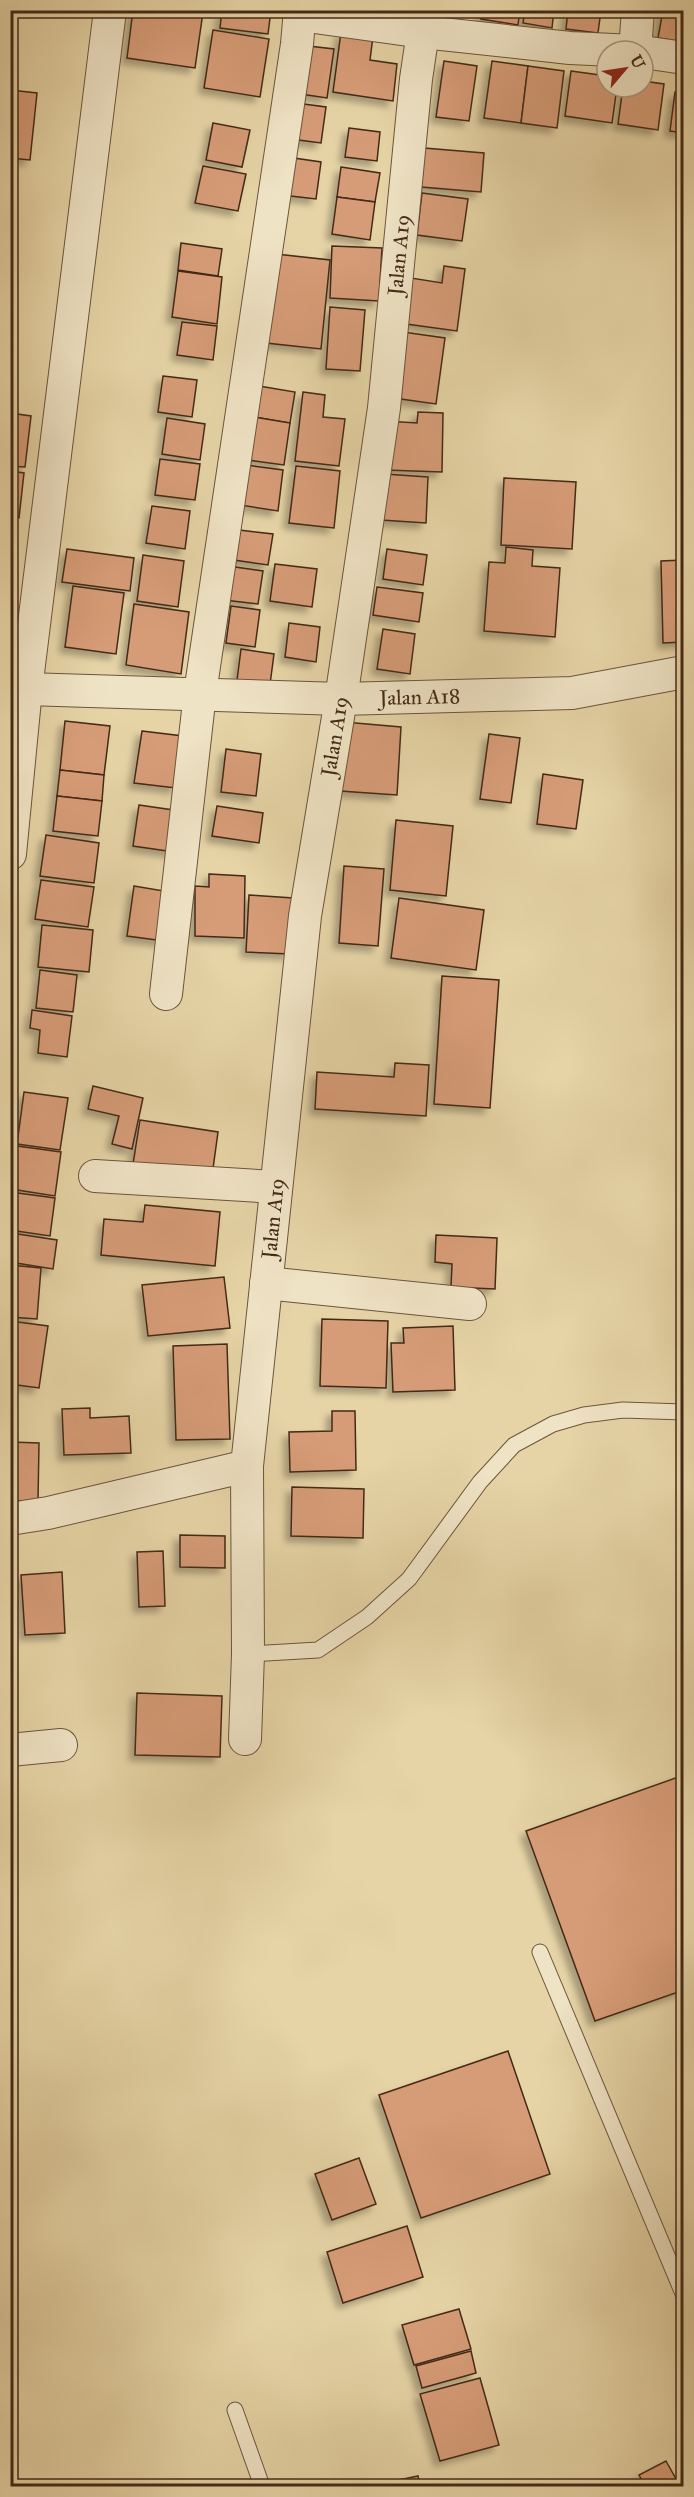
<svg xmlns="http://www.w3.org/2000/svg" width="694" height="2497" font-family="'IM FELL Great Primer',serif">
<defs>
<filter id="shadow"><feDropShadow dx="-5.5" dy="5.5" stdDeviation="3" flood-color="#0004"/></filter>
</defs>
<rect width="100%" height="100%" fill="#e6d4a6"/>
<filter id="stains"><feTurbulence type="fractalNoise" baseFrequency=".00333" numOctaves="4"/><feColorMatrix values="0 0 0 0 .2 0 0 0 0 .09 0 0 0 0 .02 0 0 0 .5 -.17"/></filter>
<radialGradient id="worn" r=".72"><stop offset=".6" stop-color="#630" stop-opacity="0"/><stop offset="1" stop-color="#630" stop-opacity=".3"/></radialGradient>
<g fill="#d69c77" stroke="#442918" stroke-width="1.5" filter="url(#shadow)">
<path d="M133,10l70,2 -8,56 -68,-10z"/>
<path d="M222,10h49l-3,24 -48,-6z"/>
<path d="M383,10h54v6z"/>
<path d="M482,10h38l-2,15 -37,-6z"/>
<path d="M525,10h29l-2,18 -29,-5z"/>
<path d="M568,10h33l-3,23 -32,-4z"/>
<path d="M663,10h21v32l-26,-4z"/>
<path d="M213,30l56,9 -9,58 -56,-9z"/>
<path d="M341,32l32,4 -3,24 27,4 -4,37 -60,-9z"/>
<path d="M300,45l34,4 -7,49 -33,-5z"/>
<path d="M444,61l33,5 -8,55 -33,-4z"/>
<path d="M492,61l36,5 -7,57 -37,-5z"/>
<path d="M528,66l36,5 -7,57 -36,-5z"/>
<path d="M571,71l36,5v11h10l-5,36 -47,-7z"/>
<path d="M643,81l21,3 -6,46 -40,-6 5,-37h20z"/>
<path d="M10,90l27,3 -7,67 -20,-2z"/>
<path d="M675,92l9,1v40l-14,-2z"/>
<path d="M296,103l30,4 -5,36 -30,-4z"/>
<path d="M213,123l37,7 -8,37 -36,-7z"/>
<path d="M349,128l31,4 -3,29 -32,-4z"/>
<path d="M424,148l60,5 -3,39 -60,-5z"/>
<path d="M287,157l34,5 -5,37 -34,-4z"/>
<path d="M203,166l43,8 -8,37 -43,-8z"/>
<path d="M341,167l39,6 -5,29 -38,-5z"/>
<path d="M422,193l46,6 -6,42 -45,-6z"/>
<path d="M337,197l38,5 -5,38 -38,-6z"/>
<path d="M181,243l41,6 -4,27 -40,-6z"/>
<path d="M332,246l50,2 -3,53 -49,-3z"/>
<path d="M276,254l54,6 -9,89 -55,-6z"/>
<path d="M444,266l21,3 -8,62 -58,-8 6,-46 37,6z"/>
<path d="M178,271l44,6 -5,47 -45,-7z"/>
<path d="M330,307l35,3 -5,61 -34,-2z"/>
<path d="M182,322l35,4 -4,34 -36,-5z"/>
<path d="M403,332l42,6 -9,66 -42,-6z"/>
<path d="M163,376l34,4 -5,37 -34,-5z"/>
<path d="M259,386l36,6 -5,31 -36,-6z"/>
<path d="M303,392l22,3 -2,22 22,2 -6,47 -44,-5z"/>
<path d="M418,412l25,1 -1,59 -57,-2 1,-49 31,2z"/>
<path d="M10,413l21,3 -6,51 -15,-1z"/>
<path d="M254,417l36,6 -6,42 -36,-5z"/>
<path d="M167,418l38,6 -5,36 -38,-6z"/>
<path d="M160,459l40,5 -5,36 -40,-5z"/>
<path d="M246,465l37,5 -5,41 -38,-6z"/>
<path d="M296,466l44,5 -6,57 -45,-5z"/>
<path d="M10,471l14,2 -5,45 -9,-1z"/>
<path d="M384,474l44,3 -2,46 -45,-3z"/>
<path d="M504,478l72,4 -4,67 -71,-4z"/>
<path d="M152,506l38,5 -5,38 -39,-6z"/>
<path d="M231,529l42,5 -5,31 -41,-6z"/>
<path d="M506,547l27,3 -1,16 28,2 -5,69 -71,-6 5,-69 16,1z"/>
<path d="M67,549l67,9 -4,33 -68,-9z"/>
<path d="M387,549l40,6 -4,30 -40,-6z"/>
<path d="M143,555l41,6 -6,46 -41,-6z"/>
<path d="M684,560v82l-21,1 -2,-82z"/>
<path d="M275,564l42,5 -5,38 -42,-6z"/>
<path d="M228,566l35,5 -5,33 -34,-4z"/>
<path d="M73,586l51,7 -8,61 -51,-7z"/>
<path d="M377,587l46,6 -4,29 -46,-7z"/>
<path d="M134,604l55,8 -8,62 -55,-9z"/>
<path d="M231,606l29,4 -5,37 -29,-4z"/>
<path d="M289,623l31,4 -4,35 -31,-5z"/>
<path d="M383,629l32,5 -5,40 -33,-5z"/>
<path d="M241,649l33,5 -5,38 -33,-4z"/>
<path d="M65,721l45,5 -6,49 -44,-5z"/>
<path d="M344,722l57,5 -4,68 -57,-4z"/>
<path d="M142,731l41,5 -7,52 -42,-5z"/>
<path d="M489,734l31,4 -9,65 -31,-4z"/>
<path d="M226,749l35,5 -5,42 -35,-4z"/>
<path d="M60,770l44,5 -2,26 -45,-5z"/>
<path d="M543,774l40,6 -7,49 -39,-5z"/>
<path d="M57,796l45,5 -4,35 -45,-5z"/>
<path d="M139,805l48,7 -6,41 -48,-7z"/>
<path d="M217,806l46,7 -4,30 -47,-7z"/>
<path d="M396,820l57,6 -7,70 -56,-6z"/>
<path d="M46,835l53,8 -5,40 -54,-7z"/>
<path d="M344,866l40,3 -6,77 -39,-3z"/>
<path d="M209,874l36,2 -1,62 -49,-2v-50l14,1z"/>
<path d="M41,880l53,7 -6,40 -53,-8z"/>
<path d="M134,886l36,6 -6,49 -37,-5z"/>
<path d="M249,895l44,3 -3,56 -44,-2z"/>
<path d="M399,898l85,12 -8,60 -85,-12z"/>
<path d="M42,925l51,5 -4,42 -51,-5z"/>
<path d="M40,970l37,5 -4,37 -37,-4z"/>
<path d="M442,976l57,4 -9,128 -56,-4z"/>
<path d="M32,1010l40,6 -5,41 -29,-4 2,-23 -10,-2z"/>
<path d="M395,1063l34,2 -3,51 -111,-7 2,-37 77,5z"/>
<path d="M93,1086l50,12 -11,51 -20,-5 7,-28 -31,-7z"/>
<path d="M24,1092l44,6 -8,52 -43,-6z"/>
<path d="M140,1120l78,12 -6,44 -79,-12z"/>
<path d="M17,1146l44,6 -6,44 -44,-7z"/>
<path d="M10,1192l45,6 -5,38 -40,-6z"/>
<path d="M145,1205l75,7 -5,54 -114,-11 3,-36 39,3z"/>
<path d="M11,1233l46,7 -4,29 -43,-7z"/>
<path d="M436,1235l61,3 -2,51 -44,-2 1,-23 -17,-2z"/>
<path d="M10,1265l31,3 -4,51 -27,-2z"/>
<path d="M224,1277l6,51 -82,8 -6,-51z"/>
<path d="M322,1319l66,2 -2,67 -66,-2z"/>
<path d="M10,1321l38,5 -9,62 -29,-4z"/>
<path d="M453,1326l2,64 -62,2 -2,-49h13l-1,-15z"/>
<path d="M227,1344l3,95 -54,1 -3,-94z"/>
<path d="M90,1408v10l39,-2 2,37 -67,2 -2,-46z"/>
<path d="M332,1411h23l1,59 -66,2 -1,-40 43,-1z"/>
<path d="M10,1442l29,1 -1,58h-28z"/>
<path d="M292,1487l72,2 -1,49 -72,-2z"/>
<path d="M180,1535l45,1v32l-45,-1z"/>
<path d="M163,1551l2,55 -26,1 -2,-55z"/>
<path d="M62,1572l3,61 -40,2 -4,-60z"/>
<path d="M137,1693l85,3 -2,61 -85,-2z"/>
<path d="M684,1775v215l-89,31 -69,-190z"/>
<path d="M508,2051l42,123 -129,44 -42,-123z"/>
<path d="M359,2158l17,46 -44,16 -17,-46z"/>
<path d="M407,2226l16,51 -80,26 -16,-51z"/>
<path d="M459,2309l12,40 -57,16 -12,-40z"/>
<path d="M471,2351l5,22 -54,15 -6,-22z"/>
<path d="M480,2378l19,67 -59,16 -20,-67z"/>
<path d="M666,2461l14,25h-35l-6,-11z"/>
<path d="M418,2476l2,10h-39l-1,-2z"/>
</g>
<g fill="none" stroke-linecap="round" stroke-linejoin="round">
<defs>
<g id="lane">
<path d="M248,1654l70,-4 49,-33 42,-38 71,-97 34,-37 39,-21 31,-9 39,-5 61,2"/>
<path d="M540,1952l144,344"/>
<path d="M235,2410l27,76"/>
</g>
<g id="street">
<path d="M300,15l123,17"/>
<path d="M635,51l3,-41"/>
<path d="M643,52l41,6"/>
<path id="s1" d="M10,691l16,-2 315,10 231,-6 112,-21"/>
<path d="M10,854l16,-165 84,-679"/>
<path d="M166,994l34,-301 97,-649 3,-34"/>
<path d="M95,1176l181,11"/>
<path d="M266,1283l204,21"/>
<path d="M10,1519l38,-6 199,-47"/>
<path id="s2" d="M245,1739l3,-85 -1,-188 58,-550 36,-217 43,-291 32,-329 7,-47 147,16 65,3"/>
<path d="M10,1750l51,-5"/>
</g>
</defs>
<use href="#lane" stroke="#6c543c" stroke-width="17"/>
<use href="#street" stroke="#6c543c" stroke-width="34"/>
<use href="#lane" stroke="#efe3c5" stroke-width="15"/>
<use href="#street" stroke="#efe3c5" stroke-width="32"/>
</g>
<g text-anchor="middle" stroke-width="5" stroke-linejoin="round" paint-order="stroke">
<g font-size="21" fill="#442918" stroke="#efe3c5">
<text dy="7" stroke="none"><textPath href="#s2" startOffset="1494">Jalan A19</textPath></text>
<text dy="7" stroke="none"><textPath href="#s1" startOffset="410">Jalan A18</textPath></text>
<text dy="7" stroke="none"><textPath href="#s2" startOffset="1008">Jalan A19</textPath></text>
<text dy="7" stroke="none"><textPath href="#s2" startOffset="522">Jalan A19</textPath></text>
</g>
</g>
<rect width="694" height="2497" fill="none" stroke="#e6d4a6" stroke-width="36"/>
<rect x="12" y="12" width="670" height="2473" fill="none" stroke="#442918" stroke-width="3"/>
<rect x="18" y="18" width="658" height="2461" fill="none" stroke="#442918" stroke-width="1.5"/>
<g transform="translate(625 69) rotate(61)"><circle r="28" fill="#efe3c5" stroke="#ab9980" stroke-width="1.5"/>
<path d="M0-4.5L10 22L0 15L-10 22Z" fill="#8f2418"/>
<text y="-9" font-size="16" font-weight="bold" text-anchor="middle" fill="#442918">U</text>
</g>
<rect width="100%" height="100%" filter="url(#stains)"/>
<rect width="100%" height="100%" fill="url(#worn)"/>
</svg>
